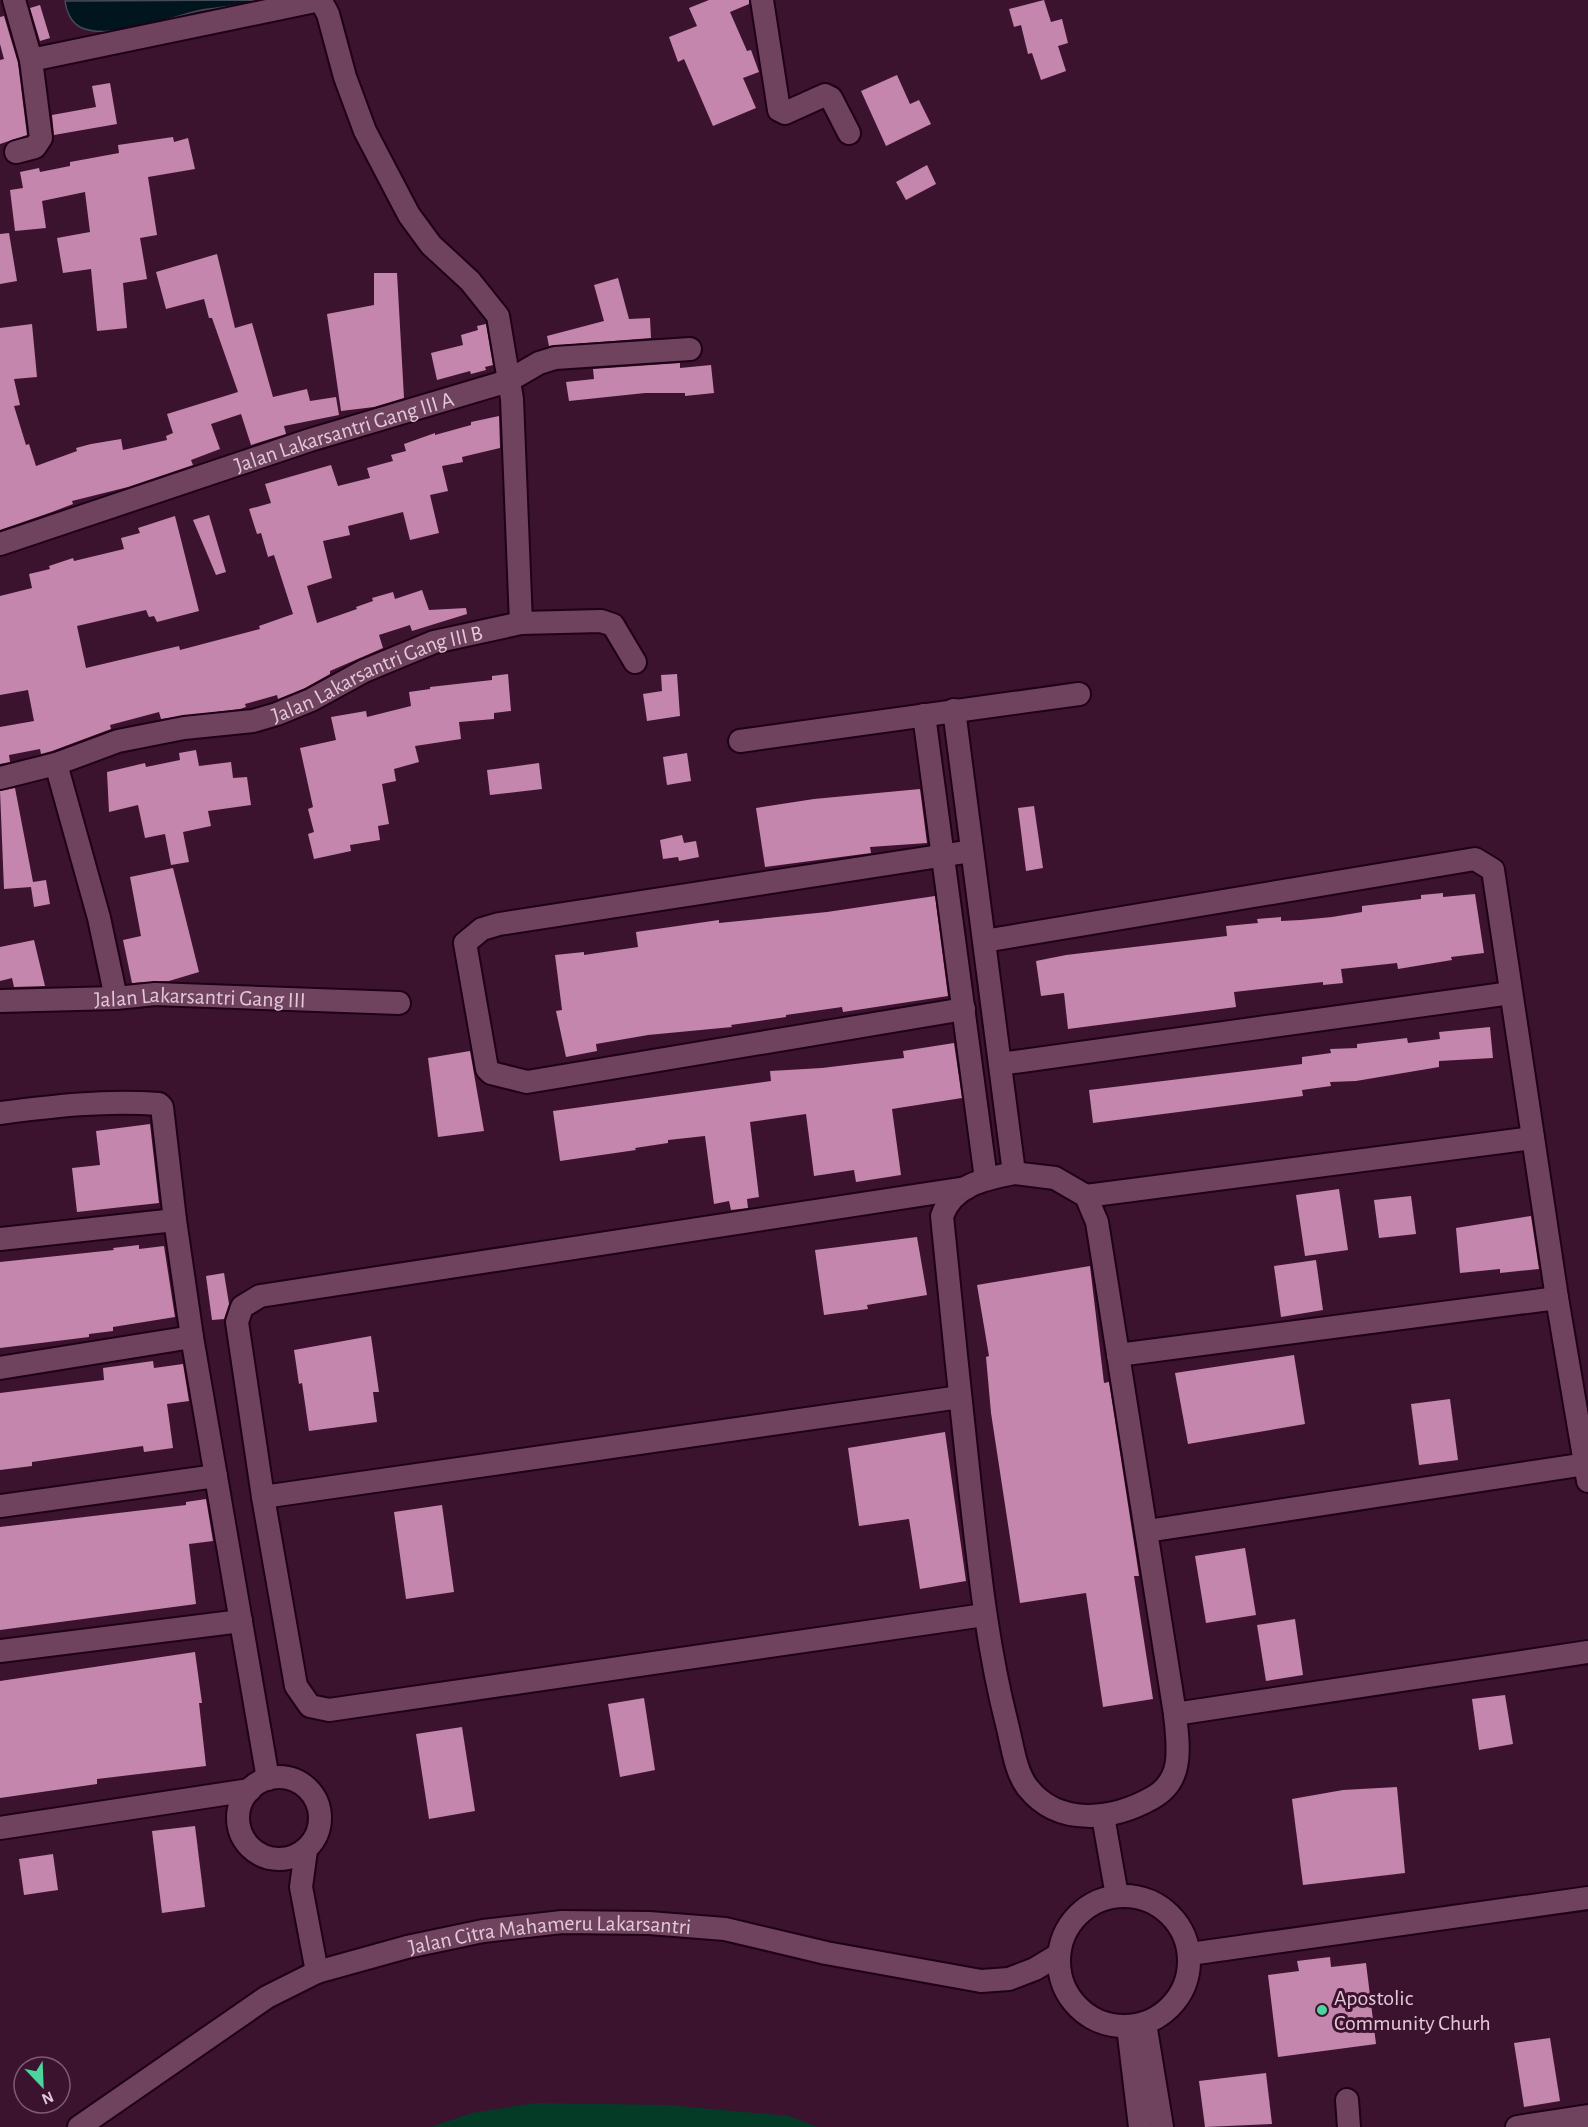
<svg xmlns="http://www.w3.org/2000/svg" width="1588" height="2127" font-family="'Alegreya Sans',sans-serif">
<rect width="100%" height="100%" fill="#3b132e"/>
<path fill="#043b26" d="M535,2103l132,2 122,11 29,11h-387l41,-14z"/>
<path fill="#00151e" stroke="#444b56" stroke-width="1.5" d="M266,0c-21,5 -43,7 -64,10 -30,6 -93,32 -122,17 -9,-5 -14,-16 -15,-26z"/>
<g fill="#c586ad">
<path d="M709,0h40v4l-19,8 17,39 4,-1 8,22 -16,6 13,30 -43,18 -29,-67 -6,3 -9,-25 28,-11 -8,-18z"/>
<path d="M1044,0l7,22 11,-3 6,24 -10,3 8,25 -25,9 -9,-27 -4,1 -7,-29 -7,2 -5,-18z"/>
<path d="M40,5l10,33 -10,3 -10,-33z"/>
<path d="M4,16l14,47 9,72 -27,9v-84l4,-1 -4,-15v-27z"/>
<path d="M897,75l13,29 9,-4 12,24 -45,22 -25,-55z"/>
<path d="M110,83l7,41 -63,11 -2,-20 44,-8 -4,-21z"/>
<path d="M173,137l1,5 14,-4 7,31 -47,8 9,58 -17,3 7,41 -24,4 4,45 -30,3 -6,-62 -28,4 -6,-35 33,-6 -5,-40 -43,9 4,27 -31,3 -5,-41 13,-2 -3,-16 19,-4 1,4 30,-6v-4l49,-9 -1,-8z"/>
<path d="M927,165l9,19 -30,16 -10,-18z"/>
<path d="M9,233l8,48 -17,3v-50z"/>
<path d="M217,254l18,74 17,-5 21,74 34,-8 3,12 26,-4 3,18 -55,11 2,8 -35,11 -10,-31 -30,10 9,25 -29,11 2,5 -65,22 -56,14 1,3 -21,8 -52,18v-202l32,-4 5,53 -23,2 6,26 -6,1 12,39 3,-1 7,22 41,-15 -1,-3 15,-4 30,-5 2,11 44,-10 -1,-4 7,-3 -6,-19 71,-22 -26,-74h-3l-5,-19 -38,10 -10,-37z"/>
<path d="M374,273h23l7,125 -30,9 -33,4 -14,-97 47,-9z"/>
<path d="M618,278l11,41 21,-1 1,20 -102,8 -2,-10 57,-15 -10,-36z"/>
<path d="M486,324l7,41 -8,2 1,3 -15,4 -1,-3 -33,9 -6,-27 32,-8 -2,-10 17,-5 -1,-4z"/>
<path d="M680,363v5l31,-3 3,28 -29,3v-3h-40l-76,8 -3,-19 28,-3 -1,-10z"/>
<path d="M499,416l1,32 -38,9 1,5 -21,4 6,25 -18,4 9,38 -29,7 -7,-28 -55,14 2,9 -27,6 9,37 -25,8 10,37 40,-14 -1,-2 17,-6 -1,-3 21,-6 2,7 27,-9 7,20 37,-2 1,6 -55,17 -2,-6 -31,10 4,13 -53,23v3l-25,14 -27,11 -1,-4 -32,9 1,3 -6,2 -79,10 -2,-7 -49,13 1,4 -59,22 -11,3 -1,-5 -31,6 1,7 -10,2v-37l34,-6 -6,-31 -28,5v-99l32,-8 -3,-14 21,-5 -1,-3 24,-8 1,3 50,-12 -3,-11 19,-5 -2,-5 37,-12 24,95 -42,11 -3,-6 -5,1 -3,-7 -69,16 9,42 93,-22 1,4 80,-21 -1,-3 34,-12 -19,-59 -6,2 -7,-24 -4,1 -8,-25 22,-6 -6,-19 66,-19 7,21 32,-8 -3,-10 26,-7 -2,-6 15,-4 -2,-7 31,-11v2l36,-10v-3z"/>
<path d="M209,515l17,57 -10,3 -23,-55z"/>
<path d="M508,674l3,37 -17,2v6l-35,3 2,17 -46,7 4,16 -25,7 2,12 -14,3 7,40 -11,2 2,14 -30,5 1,6 -37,8 -6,-25 6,-2 -6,-23 5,-2 -13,-59 36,-8 -5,-23 35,-6 1,6 44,-11 -2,-14 21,-3v-2l62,-7v-4z"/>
<path d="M677,674l3,42 -33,5 -4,-27 19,-3 -1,-16z"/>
<path d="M196,750l3,16 32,-4 2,16 14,-1 4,28 -43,6 3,15 -28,6 6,30 -18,3 -6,-31 -20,4 -7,-33 -29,7 -2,-40 38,-9 1,4 34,-7 -1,-7z"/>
<path d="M687,753l4,28 -24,4 -4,-28z"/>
<path d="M539,763l3,26 -52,6 -3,-25z"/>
<path d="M15,788l18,94 13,-2 4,24 -16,3 -3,-20 -27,2 -4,-98z"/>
<path d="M920,789l7,54 -57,4 1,6 -106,14 -9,-59 58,-9z"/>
<path d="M1034,806l9,62 -17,3 -8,-63z"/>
<path d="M682,835l2,8 12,-2 3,16 -20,4 -1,-4 -15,2 -3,-19z"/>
<path d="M173,868l26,104 -30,9 -37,2 -9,-43 18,-4 -11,-59z"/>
<path d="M1443,893v4l32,-3 9,59 -33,4 1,3 -54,9 -1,-6 -56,6 2,14 -20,2v-3l-89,10 2,15 -168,22 -4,-36 -23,3 -5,-35 30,-6 161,-19 -1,-10 32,-3 -1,-4 24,-2v4l20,-1 31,-3 30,-5v-6l59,-7v-4z"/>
<path d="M935,896l13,100 -105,16 -1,-5 -56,8v2l-55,8 1,2 -84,8 -52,9 1,7 -31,6 -10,-46 6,-1 -7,-55 29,-3v3l54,-8 -2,-15 83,-12v3l108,-11z"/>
<path d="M34,940l11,46 -31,1 -2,-9 -12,3v-34z"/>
<path d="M1490,1027l3,31 -54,3v6l-83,14 -26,1 1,4 -29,4 1,6 -210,27 -4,-33 213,-26v-7l29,-4 -1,-4 27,-1v-4l50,-6 1,5 32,-4 -1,-7z"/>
<path d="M954,1043l8,55 -70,11 9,66 -45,7 -2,-12 -40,6 -8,-62 -56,8 9,75 -12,2 1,9 -17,2 -2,-9 -15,3 -9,-68 -37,4v3l-33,5 1,2 -76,11 -7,-50 218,-30 -1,-10 52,-3 82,-10 -1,-7z"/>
<path d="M470,1051l14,80 -46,6 -10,-79z"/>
<path d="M150,1124l9,79 -82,9 -5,-44 28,-3 -4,-34z"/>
<path d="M1339,1189l9,61 -43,6 -9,-61z"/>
<path d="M1411,1196l5,38 -37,4 -5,-38z"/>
<path d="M1531,1216l8,53 -39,4v-4l-40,4 -4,-45z"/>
<path d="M917,1237l10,58 -60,10 1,4 -44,6 -9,-65z"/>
<path d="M139,1245v4l25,-3 11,71 -62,10v4l-24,3v3l-89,11v-86l114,-12 -1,-2z"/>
<path d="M1316,1260l7,50 -42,7 -7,-51z"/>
<path d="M1090,1266l14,117 5,-1 27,174 3,20h-5l19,123 -50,8 -17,-114 -66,10 -29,-190 -5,-56 3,-1 -12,-71z"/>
<path d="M224,1273l5,31 -5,15 -12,1 -6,-44z"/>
<path d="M371,1336l8,56h-6l4,30 -68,9 -7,-48 -3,1 -5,-34z"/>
<path d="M1294,1355l11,69 -117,20 -13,-71z"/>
<path d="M153,1361l1,7 29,-4 6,37 -22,3 6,44 -29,4 -1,-6 -111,16v4l-32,4v-77l104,-13 -1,-12z"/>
<path d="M1450,1399l8,61 -39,5 -8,-61z"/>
<path d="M945,1432l21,149 -46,8 -11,-70 -50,7 -11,-78z"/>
<path d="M206,1499l7,42 -24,3 7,60 -196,26v-103l186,-22v-3z"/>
<path d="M442,1505l12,87 -48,7 -12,-87z"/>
<path d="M1245,1548l11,67 -50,8 -11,-67z"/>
<path d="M1295,1619l8,56 -37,6 -9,-56z"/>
<path d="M195,1652l7,51h-3l7,63 -109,13v5l-97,14v-117z"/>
<path d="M1505,1695l8,49 -34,6 -7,-51z"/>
<path d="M644,1698l11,72 -35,7 -12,-73z"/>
<path d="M462,1727l13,84 -46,8 -13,-85z"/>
<path d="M1397,1787l8,86 -102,12 -11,-86 51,-9z"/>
<path d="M195,1826l10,81 -43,6 -10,-82z"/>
<path d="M53,1854l5,36 -34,5 -5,-36z"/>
<path d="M1330,1957l1,10 35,-4 10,81 -98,13 -10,-82 31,-4 -2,-10z"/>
<path d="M1550,2038l10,63 -36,6 -10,-64z"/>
<path d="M1266,2073l6,51 -67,3 -6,-46z"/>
</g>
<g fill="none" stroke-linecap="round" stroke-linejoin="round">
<defs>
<g id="street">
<path d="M14,0l17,60 10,78 -6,9 -19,5"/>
<path d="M762,0l17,110 6,3 40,-18 6,3 18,35"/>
<path d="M31,60l284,-59 7,2 6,11 17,63 20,54 44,84 22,30 39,36 28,35 14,83 9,224"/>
<path id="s1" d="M0,544l310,-104 198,-59 31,-18 16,-5 135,-9"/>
<path d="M954,710l60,463"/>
<path d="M924,715l62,464"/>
<path d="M740,741l339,-47"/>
<path d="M56,764l43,154 17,80"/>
<path id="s2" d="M0,778l56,-14 62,-23 66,-13 69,-7 24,-7 34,-14 53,-29 70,-29 87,-19 80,-2 12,4 22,37"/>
<path d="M984,941l491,-82 18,11 64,428 31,183"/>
<path id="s3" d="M0,1001l116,-3 39,-4 244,9"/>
<path d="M964,1009l-437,73 -36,-9 -4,-4 -22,-126 17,-14 17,-5 473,-73"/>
<path d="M1000,1064l511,-71"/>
<path d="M0,1113c54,-7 105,-13 159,-9l3,3 13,113 17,117 76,442"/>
<path d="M1014,1173l41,5 31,18 11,26 78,492c3,32 10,66 -23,84 -39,22 -93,29 -124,-10 -13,-16 -16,-45 -21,-64 -20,-78 -28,-157 -37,-237 -10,-90 -19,-181 -28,-271 11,-31 42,-37 72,-43z"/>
<path d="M966,1188l-706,108 -18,11 -5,15 26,175 33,189 14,20 19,4 655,-95"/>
<path d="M1086,1196l447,-58"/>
<path d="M0,1239l175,-19"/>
<path d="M1118,1355l439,-57"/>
<path d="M0,1368l192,-31"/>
<path d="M263,1497l697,-100"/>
<path d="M0,1506l216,-30"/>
<path d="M1147,1531l439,-67"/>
<path d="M0,1651l241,-30"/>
<path d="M1175,1714l413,-62"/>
<circle cx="279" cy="1818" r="41"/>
<path d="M1103,1816l14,80"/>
<path d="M0,1828l250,-38"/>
<path d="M306,1850l-5,37 16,85"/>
<circle cx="1124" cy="1961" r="65"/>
<path d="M1190,1954l398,-56"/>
<path d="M1145,2023l17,104"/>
<path d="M1128,2027l12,100"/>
<path d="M1347,2100l2,27"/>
<path id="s4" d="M79,2127l188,-130 50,-25 90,-25 76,-16 79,-9 87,1 76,6 101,24 155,28 28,-2 26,-10 23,-14"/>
<path d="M1517,2127l71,-11"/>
</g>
</defs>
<use href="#street" stroke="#200016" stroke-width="26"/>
<use href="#street" stroke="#6f425e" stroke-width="22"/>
</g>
<circle fill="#4bd49b" stroke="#3b132e" stroke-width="2" cx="1322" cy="2010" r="6"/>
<g text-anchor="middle" stroke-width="6" stroke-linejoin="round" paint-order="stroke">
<g font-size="22" fill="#e3c8d8" stroke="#3b132e">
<text dy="8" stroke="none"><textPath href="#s1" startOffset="362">Jalan Lakarsantri Gang III A</textPath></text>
<text dy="8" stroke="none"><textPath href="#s2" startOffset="394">Jalan Lakarsantri Gang III B</textPath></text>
<text dy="8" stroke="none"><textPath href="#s3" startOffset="200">Jalan Lakarsantri Gang III</textPath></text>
<text dy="8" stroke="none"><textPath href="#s4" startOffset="522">Jalan Citra Mahameru Lakarsantri</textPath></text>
</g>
<g font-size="22" fill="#e3c8d8" stroke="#3b132e" text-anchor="start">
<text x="1334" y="2005">Apostolic<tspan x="1334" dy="25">Community Churh</tspan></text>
</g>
</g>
<g transform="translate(42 2085) rotate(157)"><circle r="28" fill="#3b132e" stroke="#7e5b72" stroke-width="1.5"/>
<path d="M0-4.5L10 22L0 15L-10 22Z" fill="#4bd49b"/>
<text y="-9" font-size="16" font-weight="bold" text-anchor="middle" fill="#e3c8d8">N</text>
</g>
</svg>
